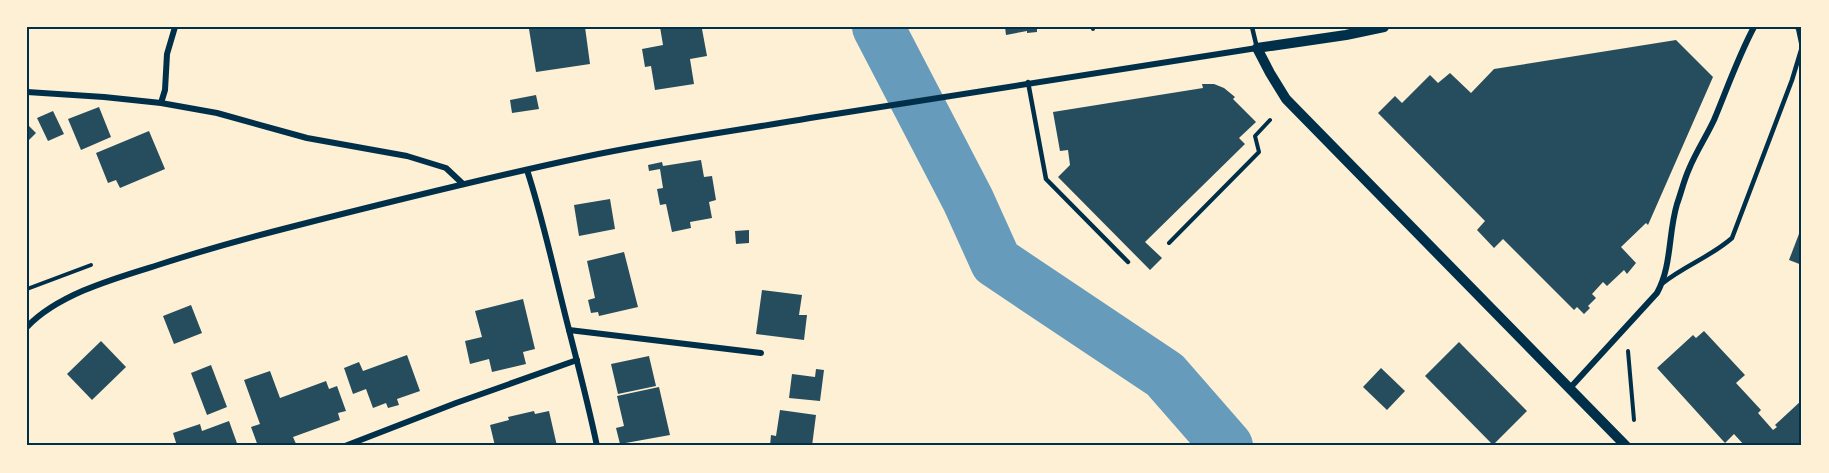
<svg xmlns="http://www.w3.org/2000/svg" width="1829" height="473" font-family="Barlow,sans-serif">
<rect width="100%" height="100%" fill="#fdf0d5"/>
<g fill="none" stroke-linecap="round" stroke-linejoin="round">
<path stroke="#669bbc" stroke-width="52" d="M878,27l90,173 28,62 169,113 62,71"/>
</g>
<g fill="#264d5e">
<path d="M543,27h42l5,37 -54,8 -7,-43z"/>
<path d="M660,27h47l-5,2 5,27 -17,3 4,25 -39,6 -4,-24 -6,1 -3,-18 21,-4z"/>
<path d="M1005,27h36v1l-4,1v3l-10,1v-2l-21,4z"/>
<path d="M1676,40l37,37 -65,148 -2,-2 -25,24 15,16 -9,11 -3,-4 -17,16 -4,-4 -11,12 4,4 -8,8 2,2 -6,6 -7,-7 -3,3 -71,-71 -9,9 -17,-18 8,-9 -107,-108 17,-17 7,7 28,-28 8,8 12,-10 21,20 23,-24z"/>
<path d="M1202,84h12l10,4 11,9 -2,2 23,23 -17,16 6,6 -100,98 17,16 -12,12 -92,-93 12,-12 -2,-15 -8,1 -7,-39 150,-24z"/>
<path d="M536,95l3,14 -27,4 -2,-13z"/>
<path d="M99,107l12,30 -30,13 -13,-31z"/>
<path d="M53,111l11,23 -16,7 -11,-23z"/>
<path d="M27,124l9,9 -9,9z"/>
<path d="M149,131l16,38 -45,19 -4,-8 -8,3 -12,-30z"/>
<path d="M701,160l3,17 8,-1 4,24 -7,2 3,16 -22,4 1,6 -19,4 -6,-28 -6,1 -3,-16 6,-1 -3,-19 -11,2 -1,-6 14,-3 1,4z"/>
<path d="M610,199l5,30 -36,7 -5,-31z"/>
<path d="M1802,226v39l-13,-5z"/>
<path d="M749,230v13l-13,1 -1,-13z"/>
<path d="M624,252l14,55 -39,9 -1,-4 -7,1 -3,-13 7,-2 -8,-37z"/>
<path d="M762,290l40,5 -3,20h8l-3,25 -48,-6z"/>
<path d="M523,299l12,50 -12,3 3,12 -34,8 -3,-13 -19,5 -5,-23 17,-4 -7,-26z"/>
<path d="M191,305l11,28 -28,11 -11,-28z"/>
<path d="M1704,331l41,44 -9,8 25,27 -3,3 15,17 4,-3 -2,-2 27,-25v46h-57l-11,-12 -9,9 -68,-75 36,-33 3,3z"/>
<path d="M101,341l25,26 -34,33 -25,-26z"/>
<path d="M1459,342l68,69 -34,34 -68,-69z"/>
<path d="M407,355l13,36 -23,8 2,6 -11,3 -2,-5 -13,5 -7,-19 -13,5 -9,-26 15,-6 4,9z"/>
<path d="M649,356l7,30 -38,8 -7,-30z"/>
<path d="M211,365l16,42 -20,8 -16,-42z"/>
<path d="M1381,368l24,23 -18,19 -24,-23z"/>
<path d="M816,369l8,1 -4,31 -31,-3 3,-24 23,3z"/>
<path d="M270,371l10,27 46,-17 3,8 8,-3 9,25 -8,2 2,7 -47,17 4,9h-39l-7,-19 9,-3 -16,-44z"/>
<path d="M659,387l11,48 -50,9 -4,-16 8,-2 -7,-30z"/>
<path d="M780,410l36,5 -4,31h-42l1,-11 5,1z"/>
<path d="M534,411l1,3 14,-3 8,35h-62l-5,-21 19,-5 -1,-3z"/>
<path d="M229,421l9,25h-61l-4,-13 27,-9 2,7z"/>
</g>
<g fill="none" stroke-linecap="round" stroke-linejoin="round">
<g stroke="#003049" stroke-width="4">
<path d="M1093,27v2"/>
<path d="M1169,243l90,-91 -4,-16 15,-16"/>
<path d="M27,289l64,-24"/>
<path d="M1628,351l6,69"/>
</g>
<g stroke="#003049" stroke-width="4.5">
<path d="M1252,27l5,21"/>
<path d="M1028,82l18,97 82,83"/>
<path d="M1663,283c21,-17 49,-27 69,-45l60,-158 10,-33 -4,-19 -2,-1"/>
</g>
<g stroke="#003049" stroke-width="6">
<path d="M175,27l-8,27 -2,36 -4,13 56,10 90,25 100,18 39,12 17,16"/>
<path d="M27,92l77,5 57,6"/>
<path d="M527,170c17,52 28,106 42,160 10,39 20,77 28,116"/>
<path d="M27,327c31,-33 89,-49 131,-62 43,-14 86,-26 129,-37 98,-25 198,-50 297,-71 75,-16 151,-26 226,-39 149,-24 298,-47 447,-70"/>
<path d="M569,330l192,23"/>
<path d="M1570,388l87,-95c15,-27 11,-59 20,-89 4,-11 7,-24 12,-35 7,-17 17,-32 25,-49 13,-31 24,-63 40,-93"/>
<path d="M345,446l111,-43 121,-43"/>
</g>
<path stroke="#003049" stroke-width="10" d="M1384,27l-38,8 -89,13 13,25 16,26 340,347"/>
</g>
<rect width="1829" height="473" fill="none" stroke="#fdf0d5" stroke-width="57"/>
<rect x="28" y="28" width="1772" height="416" fill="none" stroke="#003049" stroke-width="2"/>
</svg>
